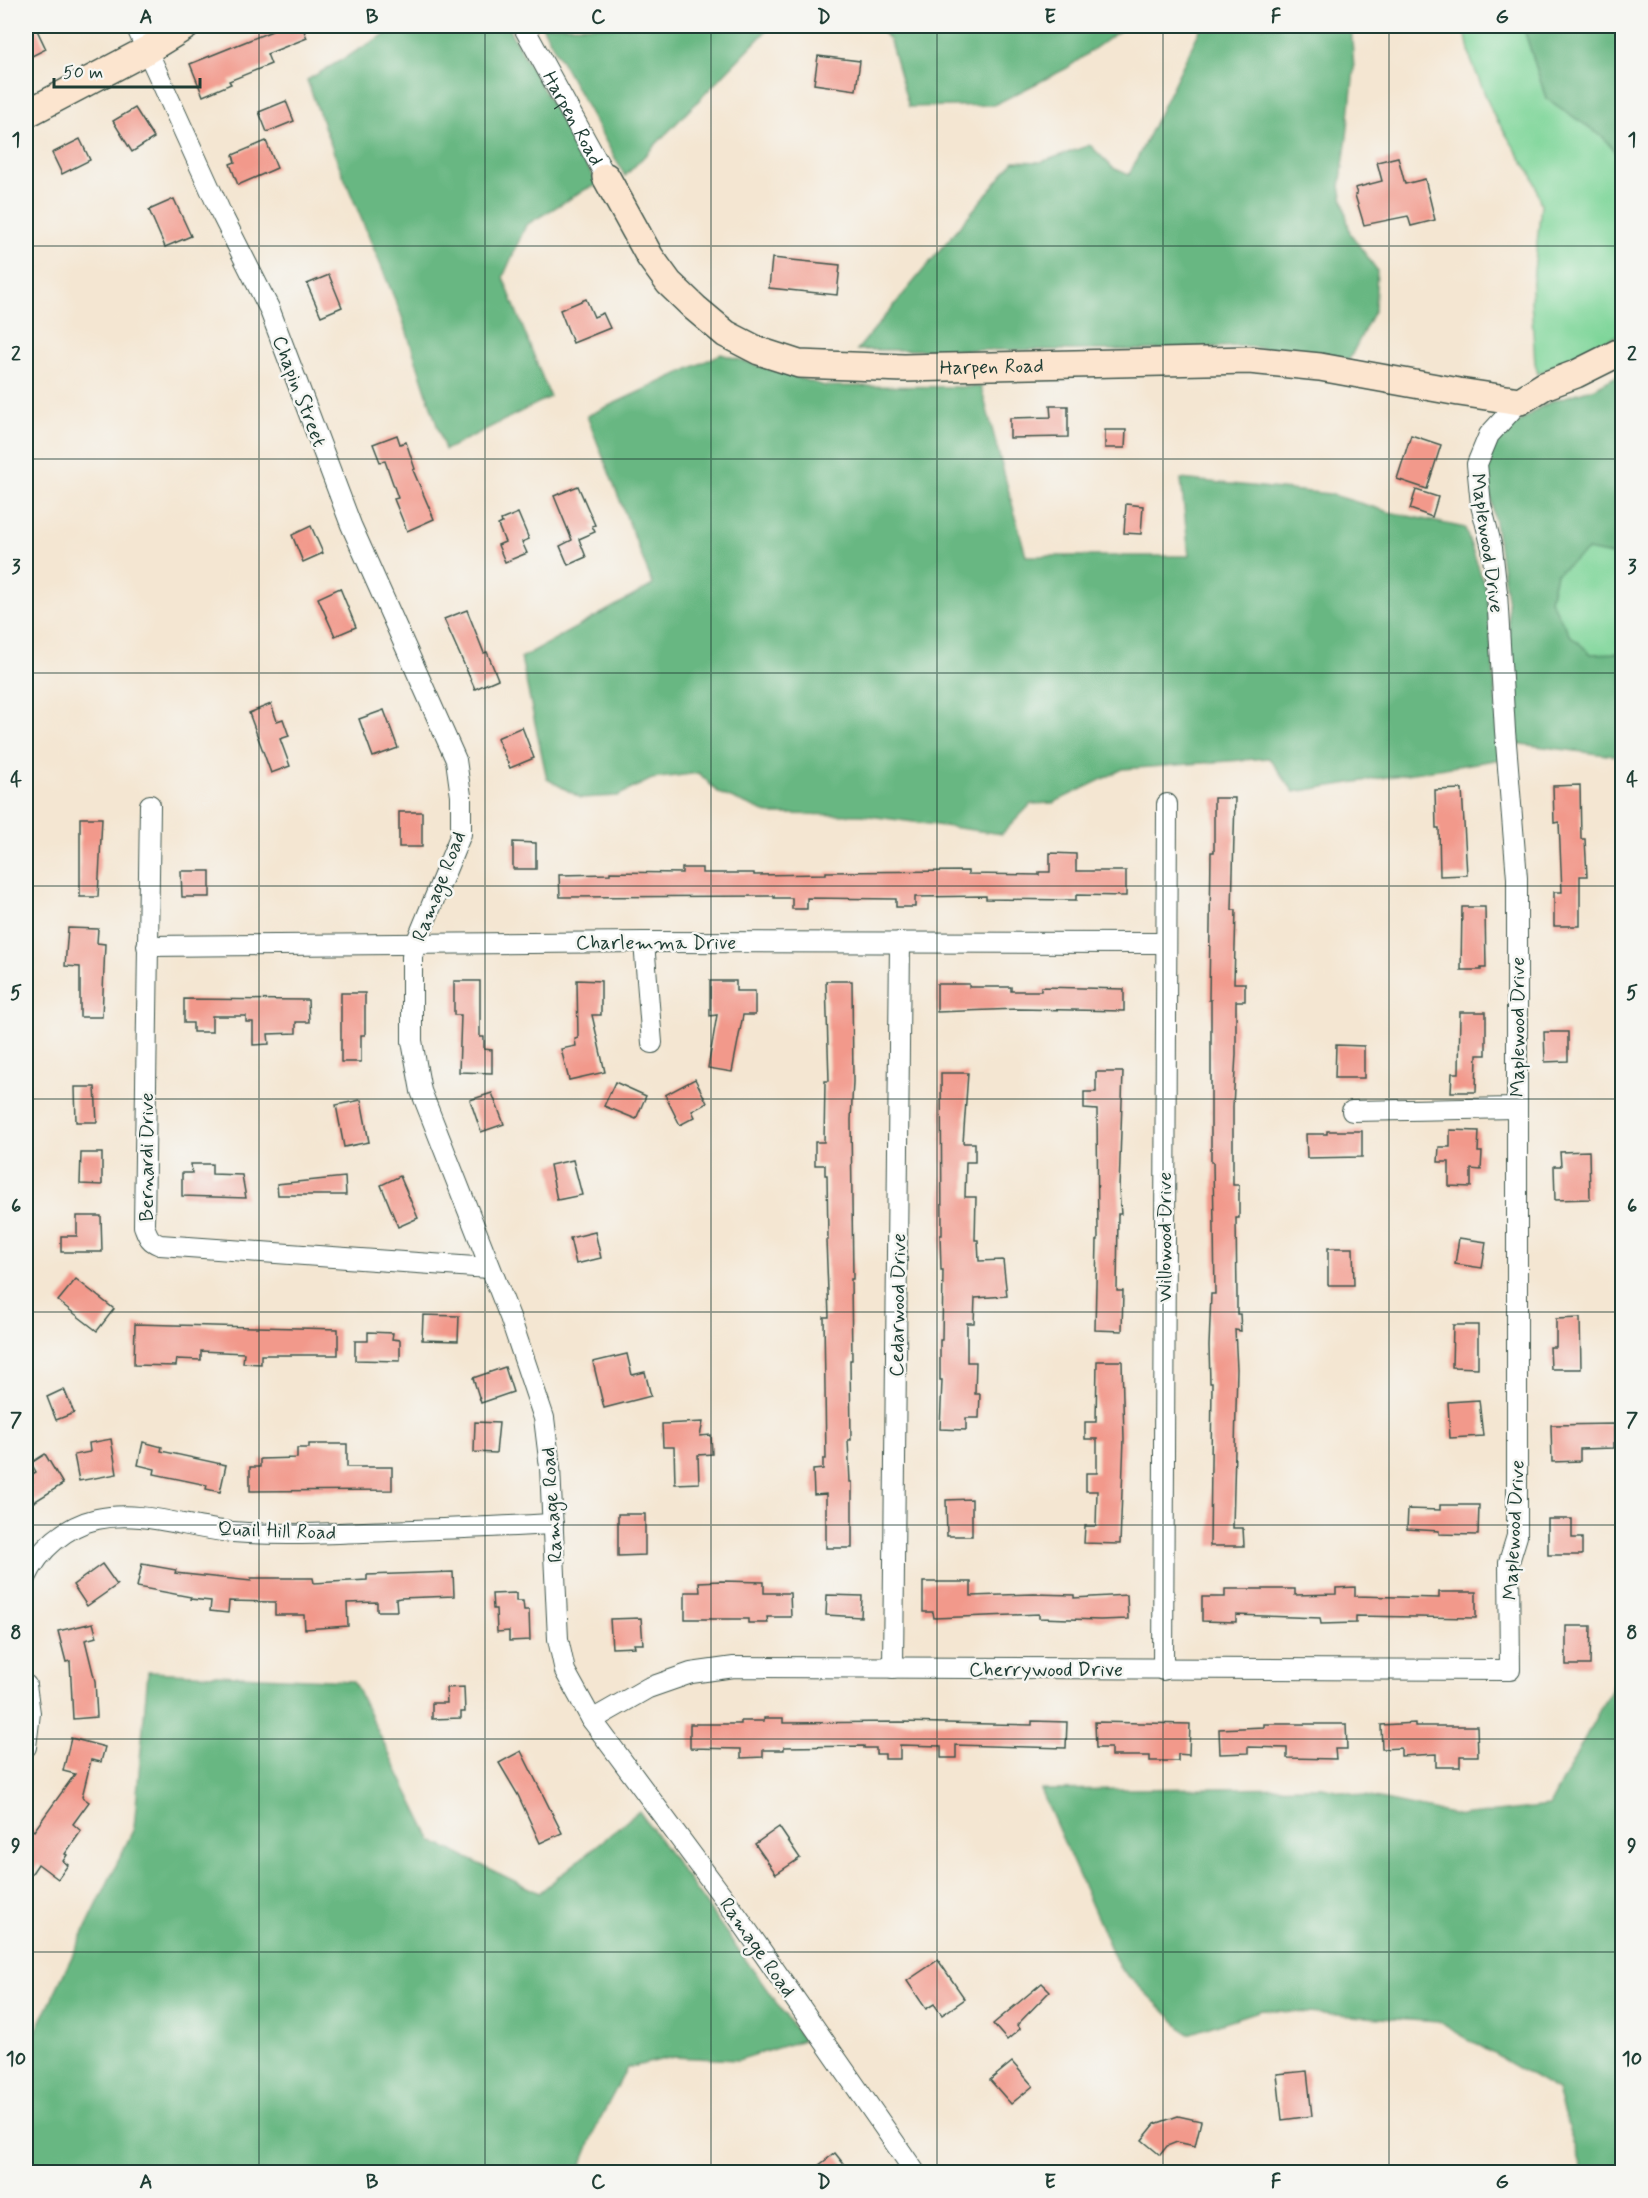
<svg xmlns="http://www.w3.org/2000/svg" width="1648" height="2198" font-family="Mynerve,sans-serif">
<rect width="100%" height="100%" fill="#f6f6f2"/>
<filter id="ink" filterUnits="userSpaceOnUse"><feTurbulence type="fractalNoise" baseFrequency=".0167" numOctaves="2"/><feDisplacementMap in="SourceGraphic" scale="12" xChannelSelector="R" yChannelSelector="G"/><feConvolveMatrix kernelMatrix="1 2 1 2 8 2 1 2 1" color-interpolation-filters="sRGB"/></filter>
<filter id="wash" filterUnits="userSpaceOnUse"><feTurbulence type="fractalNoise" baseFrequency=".008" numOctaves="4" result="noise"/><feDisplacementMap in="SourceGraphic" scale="24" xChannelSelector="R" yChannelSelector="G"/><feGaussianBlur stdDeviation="1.35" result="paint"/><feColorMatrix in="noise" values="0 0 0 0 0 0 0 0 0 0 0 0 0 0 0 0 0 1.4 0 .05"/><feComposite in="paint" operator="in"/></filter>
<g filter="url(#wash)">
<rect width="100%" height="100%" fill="#f4e6d2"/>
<g fill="#7fd69a" stroke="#4f8a67" stroke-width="1.5">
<path d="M1464,26h59l23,72 57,39 19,23v173l-84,41 -3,-11 -4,-63 10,-95 -8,-28 -40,-63 -22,-54z"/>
<path d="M1588,550l34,7v96l-31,1 -21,-19 -20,-35 6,-26z"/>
</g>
<g fill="#67b782" stroke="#437a5b" stroke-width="1.5">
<path d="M399,26h108l91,159 -12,4 -60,36 -23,52 47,120 -105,53 -44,-136 -67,-161 -27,-73z"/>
<path d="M542,26h229l-146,150z"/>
<path d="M878,26h248l-59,42 -73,37 -85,2 -19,-66z"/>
<path d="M1202,26h149l3,43 -7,68 -7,50 10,46 27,37 -2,39 -26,51 -105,-14 -104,4h-283l157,-189 27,1 49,-17 23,23 16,7z"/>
<path d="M1523,26h99v134l-19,-23 -57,-39z"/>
<path d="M721,354l104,32 156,1 45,169h163l-8,-77 149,15 59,18 76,16 22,65 14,166 -207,33 -25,-34 -146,11 -70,34 -22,1 -29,30 -140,-19 -93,-1 -50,-21 -20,-20 -47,6 -35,17 -36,2 -34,-19 -26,-121 132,-73 -66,-169z"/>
<path d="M1622,373v184l-34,-7 -32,24 -6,26 20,35 21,19 31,-1v104l-109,-14 -5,-139 -22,-138 12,-29 41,-29 13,-7 43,-13z"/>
<path d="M148,1672l205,9 79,160 107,52 100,-82 164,229 -65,20 -65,-3 -46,11 -29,55 -17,43 -25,6h-530v-120l108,-224z"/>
<path d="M1615,1681l7,3v488h-40l-25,-81 -118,-69 -177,-12 -74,24 -69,-67 -78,-177 281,-3 139,29 88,-10z"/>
</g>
<g id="blocks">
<g fill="#f2998b">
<path d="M26,26h9l11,23 -20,10z"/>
<path d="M270,26h32l5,12 -40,16 4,10 -42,17 2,3 -28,12 -13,-32 82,-33z"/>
<path d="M818,56l42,5 -4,29 -42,-6z"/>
<path d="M286,101l8,20 -27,11 -8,-20z"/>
<path d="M135,108l19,30 -22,14 -19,-31z"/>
<path d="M80,139l10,21 -28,14 -10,-21z"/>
<path d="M266,141l11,27 -39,17 -8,-21 5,-2 -2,-7z"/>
<path d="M1398,157l7,27 20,-5 10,41 -24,6 -3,-10 -44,9 -9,-30 2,-1 -2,-6 27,-7 -5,-19z"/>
<path d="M174,199l17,37 -26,11 -16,-37z"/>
<path d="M772,258l68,7 -3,30 -68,-7z"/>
<path d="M329,275l13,32 -21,9 -14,-32z"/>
<path d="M586,299l8,18 9,-4 7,15 -37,15 -13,-33z"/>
<path d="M1050,406h18v31l-58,1v-20l41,-1z"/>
<path d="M1105,430h21l-1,18h-20z"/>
<path d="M397,435l3,9 6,-2 9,27 -2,1 21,49 -27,12 -13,-32 4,-1 -13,-37 -5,1 -7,-18z"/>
<path d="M1411,435l30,10 -14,44 -30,-10z"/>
<path d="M578,486l17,39 -3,1 3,6 -16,7 7,18 -18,8 -8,-19 12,-6 -18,-44z"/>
<path d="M1416,490l22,7 -6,20 -22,-8z"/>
<path d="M1126,504l17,2 -2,28 -17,-1z"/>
<path d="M518,513l11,26 -7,3 5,11 -22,9 -7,-17 7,-3 -7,-17 4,-2 -1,-3z"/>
<path d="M311,526l12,27 -20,9 -11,-27z"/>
<path d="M340,588l16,39 -21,9 -17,-38z"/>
<path d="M467,610l17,43 3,-1 11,27 -23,10 -31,-70z"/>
<path d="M271,704l6,17 6,-2 6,17 -9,3 10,27 -19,7 -22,-60z"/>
<path d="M384,710l14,38 -25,9 -14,-38z"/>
<path d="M522,727l12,31 -24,10 -13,-30z"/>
<path d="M1580,785l1,54h4l2,37h-7v50h-26v-34h8l-3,-70 -5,1 -1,-37z"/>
<path d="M1462,789l5,86 -27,1 -1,-48h-3l-1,-38z"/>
<path d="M1214,798h21l-3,112h4l-2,73h11v18h-9v53l-3,52v79h6v33h-3l1,77v19h3l1,17 -6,-1 2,39 -4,159h10l1,18h-34l2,-163h-2l-1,-37 2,-52h4l-2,-132h-2v-162h-2l2,-148h3z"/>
<rect x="399" y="812" width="23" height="35"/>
<path d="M80,818h22l-4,79h-18z"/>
<path d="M513,842l23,1v26h-23z"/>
<path d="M1050,853l26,1v17h50v25l-50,-1v5l-90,-1v-3l-71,1v10h-19v-8l-89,-1v11h-15v-11h-18v-2l-214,1 -1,-22 51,-1v-2l72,1v-5h20v5h52v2l72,-1v-2l142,-1v3l71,1v-3h11z"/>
<path d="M181,871h29v26h-28z"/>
<path d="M1462,907h23l1,61h-5v2h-20z"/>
<path d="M68,928l30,1 -1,14 8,1 -3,73h-22v-50l-15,-1z"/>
<path d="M577,980l24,1v34h-9l13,57 -36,8 -8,-31 15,-3 -1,-7 3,-1z"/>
<path d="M454,981h26v56h4v12l8,1v23l-33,-1 2,-57h-7z"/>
<path d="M710,981h26v10h19v24h-12l-11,57 -24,-4 9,-53 -7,1z"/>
<path d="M826,981h26l1,101 -2,38 2,159h-2l1,81h-2l1,80h-3l2,42h2v66h-26v-54l-12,1 -1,-25 10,-1v-10h3l-2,-142h5l-3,-77h2l-1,-65h-2v-10h-10v-23h9l1,-61h4z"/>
<path d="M937,984h32v3h42v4h30v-4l83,2v22l-106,-2 -81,3z"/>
<path d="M341,993h24v42h-4v27h-20z"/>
<path d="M184,999l124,1 1,22h-13v11l-28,1 1,10 -16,1v-23h-7v-6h-34v16h-19v-9h-9z"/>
<path d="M1460,1012h26v43h-9l-1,37h-25l1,-19h7z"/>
<path d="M1544,1032h24v29l-23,1z"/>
<path d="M1336,1045l28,1v32h-29z"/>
<path d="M1096,1072h27l-4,118 2,24h-3l-1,77h6l-1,40 -27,-1 2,-90h1l-1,-130 -13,-1v-17h12z"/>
<path d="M941,1073h27l-5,70h12v19h-9l-1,35h11l-1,43h3l1,21 24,-1 4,36 -32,2 -1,25h-7v39h9l-1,32h5l-1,24h-13v12l-26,-1 2,-49h-2v-40h2l1,-70h-2l-1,-35h2z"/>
<path d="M695,1079l12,24 -15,8 3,6 -15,8 -15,-30z"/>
<path d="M615,1082l31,14 -10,23 -32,-13z"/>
<path d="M75,1087h20l2,35h-21z"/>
<path d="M492,1093l12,31 -23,8 -11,-32z"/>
<path d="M361,1100l8,42 -25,5 -8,-42z"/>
<path d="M1450,1130l29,1 -1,21h4l-1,18 -10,-1v18l-22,-1v-24h-11l1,-15h11z"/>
<path d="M1327,1131h35v26l-55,1 -1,-24h21z"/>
<path d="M1589,1151l1,48 -35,1 -1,-34h7l-1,-14z"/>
<path d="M81,1153h21v32l-22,-1z"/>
<path d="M573,1160l9,35 -25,5 -7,-35z"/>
<path d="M191,1164h21v10l30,1 4,23 -64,-2v-23h10z"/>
<path d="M400,1176l18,42 -20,9 -17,-42z"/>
<path d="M345,1177l1,18h-68l-1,-11z"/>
<path d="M77,1216h24l1,36h-41v-16h16z"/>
<path d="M595,1232l6,26 -25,6 -6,-26z"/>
<path d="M1459,1238l27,4 -4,26 -27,-4z"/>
<path d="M1328,1248h25l1,37h-26z"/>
<path d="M76,1279l38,30 -17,22 -39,-30z"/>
<path d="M423,1315l36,1 -1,25 -36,-1z"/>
<path d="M1580,1318l1,51h-30l-1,-22h6v-28z"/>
<path d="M135,1324l203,5v26h-77v9l-18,-1 1,-10 -43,-2v9l-24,-1 -1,7 -42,-1z"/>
<path d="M1453,1325h25v43l-26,-1z"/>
<path d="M368,1332l25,1 -1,6 8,1v21l-45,-1v-19h13z"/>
<path d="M627,1354l5,21 13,-3 6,24 -47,12 -11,-46z"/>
<path d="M1097,1361h25l2,78 -4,105 -36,-1 1,-17h11l1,-35h-11v-18h11v-34h-12v-17h11z"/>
<path d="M505,1367l8,25 -32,11 -8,-25z"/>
<path d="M64,1389l10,24 -18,7 -9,-23z"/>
<path d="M1479,1400l4,36 -33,2 -2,-36z"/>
<path d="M475,1422l24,1 -3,30 -22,-1z"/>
<path d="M703,1422l-3,14 11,-1 1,19 -14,1 1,28 -24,1 -1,-37h-11l-1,-23z"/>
<path d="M1614,1424v24l-34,1v12l-28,1 -1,-37z"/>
<path d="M111,1439l6,35 -38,7 -5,-26 16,-3 -1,-9z"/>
<path d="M143,1442l19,5 -1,4 65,14 -6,27 -14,-3 1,-4 -53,-11 1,-5 -17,-4z"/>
<path d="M309,1444h38v23h45v23l-142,1v-24h10v-8l37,-1v-10h12z"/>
<path d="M45,1454l18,30 -29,18 -8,-14v-10l10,-6 -5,-9z"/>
<path d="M972,1499v37h-25l-1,-36z"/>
<path d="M1440,1505h39l-1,30 -39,-1v-3l-32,-2 1,-20 32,1z"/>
<path d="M618,1514h27v41l-27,1z"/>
<path d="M1548,1519h24v19h10v17h-34z"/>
<path d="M102,1564l15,21 -30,21 -14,-21z"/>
<path d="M142,1564l34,6 -1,3 76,8v-3h62l1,5 53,-3v-5l86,-3 1,24 -54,2 -4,1 1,12h-20v-9l-30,1 1,23 -43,3 -1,-14h-29v-13l-46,-1 -1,12 -18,-2 1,-10 -21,-2 1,-2 -54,-10z"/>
<path d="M721,1581l43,1v11h26l1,24h-24l1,6h-20v-4h-63v-27h15l-1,-10z"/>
<path d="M923,1582h48v14l63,-2 40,1v3l53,-3 1,24 -28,1 -61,-2v-4l-105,4 -1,-6h-10z"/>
<path d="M1355,1587v9l84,2v-6h37v26l-120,-2v7l-35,1 -1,-6 -84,-3v7l-34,-1v-24h23v-8h70v6l41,-1v-6z"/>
<path d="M516,1593v8h7l1,9h5l1,30 -21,1v-10l-12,1 -1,-23h-3l-1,-15z"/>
<path d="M827,1595l35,1 -1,21 -35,-2z"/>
<path d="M641,1618l2,26h-9l1,3 -23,1 -2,-29z"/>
<path d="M93,1623l4,14 -12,3 10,41 2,36 -24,2 -3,-58 -4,1 -8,-31z"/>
<path d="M1566,1626h25l-1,39h-24z"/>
<path d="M464,1687l1,25h-4v6l-29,1v-16h15l-1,-15z"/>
<path d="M764,1718h19v5l117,-1 132,3v-4l35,1 -1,26 -110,-3v13h-15v-12l-41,-1v14h-15v-5h-9v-6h-12v-2l-80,1v3h-21v7l-22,1v-9l-51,-1v-24h51v-3h23z"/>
<path d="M1095,1722l95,2 -1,31 -11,-1v7h-28v-5h-39v-8h-15z"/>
<path d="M1415,1723v3h62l1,30h-18v11h-24v-13l-35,2v-8l-19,1 -1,-24z"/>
<path d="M1264,1724h82l1,25h-12l1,10 -49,-1v-10l-39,-1v6l-28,1 -1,-25 45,-2z"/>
<path d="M71,1738l34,9 -4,15 -10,-2 -9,37 7,5 -16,22 8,7 -16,23 2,1 -4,6 5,4 -10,14 -20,-15 -12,18v-57l8,6 41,-57 -12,-3z"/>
<path d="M521,1751l41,82 -22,10 -22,-48 -19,-32z"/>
<path d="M779,1827l21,31 -24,16 -21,-30z"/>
<path d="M938,1960l27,39 -23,16 -8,-11 -8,5 -19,-28z"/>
<path d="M1042,1983l8,8 -33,34 3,4 -13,11 -14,-16z"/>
<path d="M1012,2062l21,24 -22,18 -21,-24z"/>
<path d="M1307,2071l5,45 -30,4 -5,-46z"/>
<path d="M1178,2116l23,5 -6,25 -18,-4 -10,4 -7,9 -18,-15 13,-16z"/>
<path d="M835,2153l15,19h-40z"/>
</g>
</g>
</g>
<g filter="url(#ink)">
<use href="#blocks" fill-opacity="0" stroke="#3f564c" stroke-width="1.5"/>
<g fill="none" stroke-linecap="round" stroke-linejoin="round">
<defs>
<g id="street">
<path d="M136,26l85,187 48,95 82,217 105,235 5,36v38l-45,109 -4,14v84l9,50 89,226 34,101 6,49 8,172 7,32 27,49 146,197 177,255"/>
<path id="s1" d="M523,26l83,151"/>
<path d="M150,805l-6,421c4,10 5,15 16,19l329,23"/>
<path d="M644,942l8,101"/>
<path d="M147,946l497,-4 522,1"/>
<path d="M1352,1111l165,-3"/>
<path d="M26,1578c13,-29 40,-52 71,-59 46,-10 91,10 136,13 52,4 104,1 155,-1 55,-2 110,-4 165,-7"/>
<path d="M893,1668l7,-726"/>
<path d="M1163,1670l4,-866"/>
<path d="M26,1685l4,28 -4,34"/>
<path d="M592,1720l56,-32 43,-15 43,-6 776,3 -1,-108 8,-26v-658l-12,-147 -8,-138 -5,-45 -11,-43 -4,-41 12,-29 31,-34"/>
</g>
<g id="secondary">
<path d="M26,114l121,-64 39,-24"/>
<path id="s2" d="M606,177l44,80 19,26 26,25 31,26 33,17 40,13 105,4 345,-8 71,7 139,25 61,9 24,-15 32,-12 46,-23"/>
</g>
</defs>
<use href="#street" stroke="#3f564c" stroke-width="22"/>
<use href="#secondary" stroke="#3f564c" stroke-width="30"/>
<use href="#street" stroke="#fff" stroke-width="20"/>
<use href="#secondary" stroke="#fce5cf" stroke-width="27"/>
</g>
</g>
<path fill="none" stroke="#1f3d34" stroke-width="1.5" stroke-opacity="0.55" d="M259,26v2146M485,26v2146M711,26v2146M937,26v2146M1163,26v2146M1389,26v2146M26,246h1596M26,459h1596M26,673h1596M26,886h1596M26,1099h1596M26,1312h1596M26,1525h1596M26,1739h1596M26,1952h1596"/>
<g text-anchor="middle" stroke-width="5" stroke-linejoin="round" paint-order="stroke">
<g font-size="20" fill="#1f3d34" stroke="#f6f6f2">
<text dy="7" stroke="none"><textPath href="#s1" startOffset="105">Harpen Road</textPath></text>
<text dy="7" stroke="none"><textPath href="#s2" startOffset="472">Harpen Road</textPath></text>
<text transform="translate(300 391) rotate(69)" y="7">Chapin Street</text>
<text transform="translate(1488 543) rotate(82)" y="7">Maplewood Drive</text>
<text transform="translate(438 886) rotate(-69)" y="7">Ramage Road</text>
<text x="656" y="949">Charlemma Drive</text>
<text transform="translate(1517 1027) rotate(-90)" y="7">Maplewood Drive</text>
<text transform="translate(146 1157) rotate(-90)" y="7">Bernardi Drive</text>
<text transform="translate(1164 1237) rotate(-90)" y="7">Willowood Drive</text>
<text transform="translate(897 1305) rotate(-89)" y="7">Cedarwood Drive</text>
<text transform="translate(551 1505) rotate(-94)" y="7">Ramage Road</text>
<text transform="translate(277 1530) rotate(2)" y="7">Quail Hill Road</text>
<text transform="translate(1513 1530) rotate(-87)" y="7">Maplewood Drive</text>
<text x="1046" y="1676">Cherrywood Drive</text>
<text transform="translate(758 1947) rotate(55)" y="7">Ramage Road</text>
</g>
</g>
<rect width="1648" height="2198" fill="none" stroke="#f6f6f2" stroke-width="66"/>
<path d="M54 78v9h146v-9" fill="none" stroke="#1f3d34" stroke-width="3"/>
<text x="63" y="78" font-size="18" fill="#1f3d34" stroke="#f6f6f2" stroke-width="4.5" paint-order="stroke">50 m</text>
<rect x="33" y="33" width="1582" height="2132" fill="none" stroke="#1f3d34" stroke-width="2"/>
<g font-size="20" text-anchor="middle" font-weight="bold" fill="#1f3d34">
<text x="146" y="23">A</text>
<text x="372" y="23">B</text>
<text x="598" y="23">C</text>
<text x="824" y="23">D</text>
<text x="1050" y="23">E</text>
<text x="1276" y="23">F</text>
<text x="1502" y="23">G</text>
<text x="16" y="146">1</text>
<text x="1632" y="146">1</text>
<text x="16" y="360">2</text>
<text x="1632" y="360">2</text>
<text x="16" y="573">3</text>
<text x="1632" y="573">3</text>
<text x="16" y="786">4</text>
<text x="1632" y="786">4</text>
<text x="16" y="999">5</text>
<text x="1632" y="999">5</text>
<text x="16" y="1212">6</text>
<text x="1632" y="1212">6</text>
<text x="16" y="1426">7</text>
<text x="1632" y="1426">7</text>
<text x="16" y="1639">8</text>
<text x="1632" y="1639">8</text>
<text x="16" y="1852">9</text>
<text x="1632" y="1852">9</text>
<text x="16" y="2065">10</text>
<text x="1632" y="2065">10</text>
<text x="146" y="2188">A</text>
<text x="372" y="2188">B</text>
<text x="598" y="2188">C</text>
<text x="824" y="2188">D</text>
<text x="1050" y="2188">E</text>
<text x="1276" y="2188">F</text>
<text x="1502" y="2188">G</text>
</g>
</svg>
